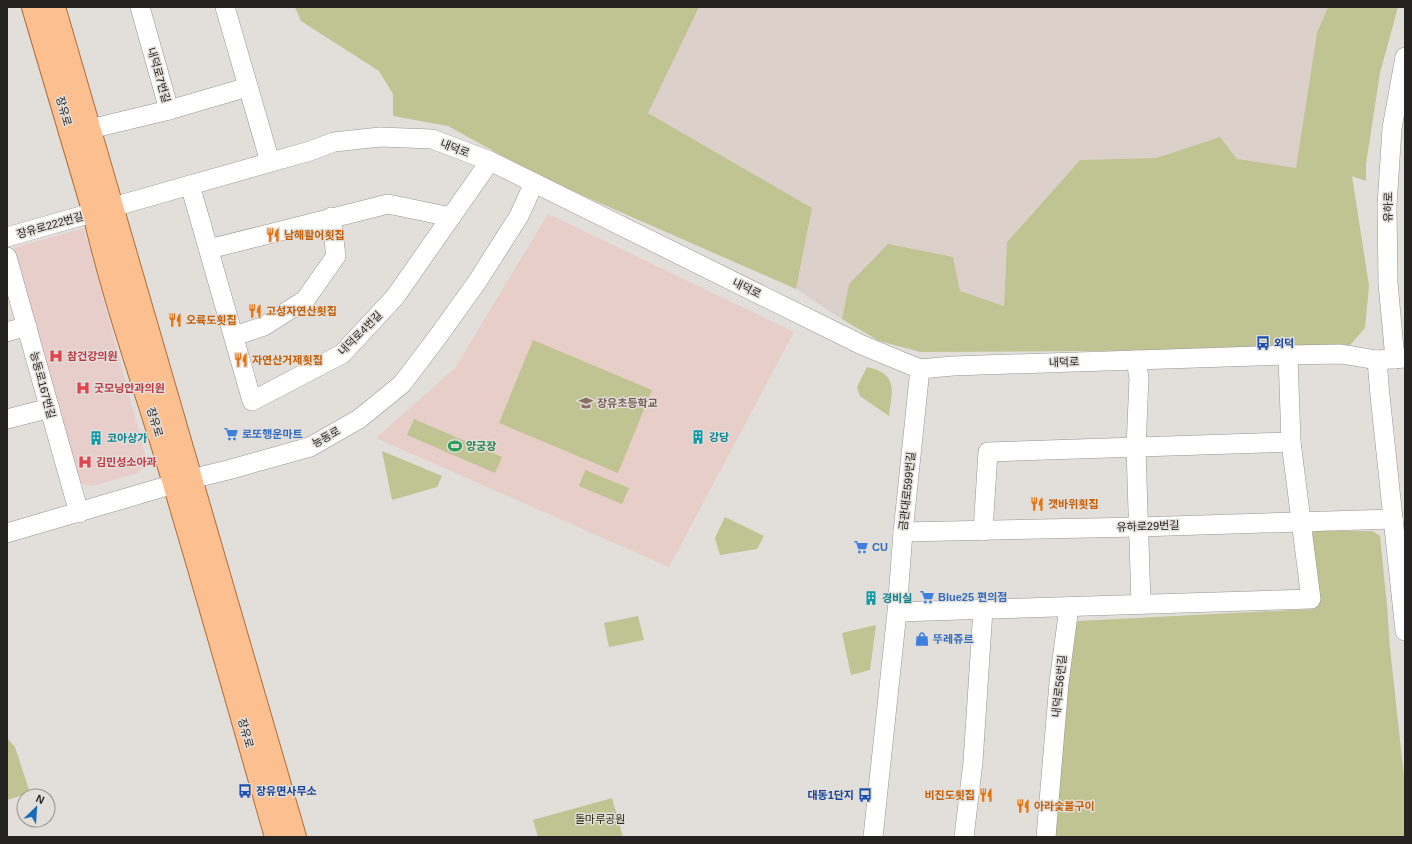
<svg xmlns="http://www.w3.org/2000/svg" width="1412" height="844" font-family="Arial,'Noto Sans KR',sans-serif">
<rect width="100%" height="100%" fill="#e2deda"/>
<path fill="#e8cecb" d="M84,228l62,230 -3,8 -5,7 -46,13 -6,-1 -5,-2 -2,-3 -70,-225 7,-8z"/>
<path fill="#dcd1ca" d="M699,7h629l-11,26 -20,135 -60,-8 -17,-23 -64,21 -76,2 -73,82 -3,64 -44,-15 -111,-7 -7,35 -46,-30 16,-81 -165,-95z"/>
<path fill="#e8cec8" d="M548,214l246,118 -125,235 -293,-129 79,-70z"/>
<g fill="#c0c392">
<path d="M295,7h404l-51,106 164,95 -16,81 -253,-111 -95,-52 -55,-10v-22l-14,-23 -78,-50z"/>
<path d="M1328,7h70l-18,66 -14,91v17l-14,-5 17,110 -4,42 -15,17 -118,5 -311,2 -42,-11 -37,-22 7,-35 39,-40 65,13 7,34 44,15 3,-64 73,-82 76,-2 64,-21 17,22 59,9 21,-135z"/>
<path d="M533,340l119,50 -34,83 -119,-50z"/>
<path d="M867,367c32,7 25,24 22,49l-29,-20 -3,-9z"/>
<path d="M414,419l88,38 -7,16 -88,-38z"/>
<path d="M382,451l60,25 -5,11 -45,13z"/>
<path d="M585,470l44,18 -7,16 -43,-18z"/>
<path d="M725,517l39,19 -7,13 -37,6 -5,-17z"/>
<path d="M1317,531h55l8,5 7,70 3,42 15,138v51h-351l18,-208 6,-8 235,-12 -4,-71 3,-5z"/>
<path d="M638,616l6,24 -35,7 -5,-24z"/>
<path d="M876,625l-6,45 -19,5 -9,-42z"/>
<path d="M7,738l8,9 15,46 -23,7z"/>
<path d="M612,798l11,39h-85l-5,-17z"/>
</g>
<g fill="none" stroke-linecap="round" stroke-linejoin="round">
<defs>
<g id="minor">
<path d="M140,7l29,103"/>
<path d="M225,7l45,155"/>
<path d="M90,129l79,-19 79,-23"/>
<path d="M190,185l62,216 90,-47 53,-57 95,-136"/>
<path d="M7,237l303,-86 24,-9 46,-5 52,2 58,22 372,184 58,24 33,-3 335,-11 53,-1 36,6 28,-2"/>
<path d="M209,249l179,-45 63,13"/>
<path d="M7,257l72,256"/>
<path d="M7,332l20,-6"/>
<path d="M235,336l29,-10 41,-26 31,-44 -5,-39"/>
<path d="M1395,359l-7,-76 -1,-77 5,-78 13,-71"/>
<path d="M1136,360l3,18 -3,70 5,156"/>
<path d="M1377,360l3,36 25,235"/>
<path d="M7,419l43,-11"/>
<path d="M983,531l5,-79 303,-10"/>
<path d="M903,532l236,-5 254,-8"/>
<path d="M7,533l184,-54 37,-9 82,-23 49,-28 43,-35 37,-49 38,-53 42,-66 15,-33"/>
<path d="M897,612l414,-13 -20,-157 -3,-87"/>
<path d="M873,837l24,-225 6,-80 17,-163"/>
<path d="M964,837l9,-75 10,-152"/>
<path d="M1046,837l13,-154 10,-76"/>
</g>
<g id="major">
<path d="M33,7l61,206c19,84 48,165 73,247 38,126 73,251 109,377"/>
<path d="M54,7l241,830"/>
</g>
</defs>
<use href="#minor" stroke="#989491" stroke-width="20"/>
<use href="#major" stroke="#af6d39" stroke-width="24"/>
<use href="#minor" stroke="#fff" stroke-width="19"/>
<use href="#major" stroke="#fcbf90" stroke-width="22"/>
</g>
<defs>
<symbol id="restaurant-bare" viewBox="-9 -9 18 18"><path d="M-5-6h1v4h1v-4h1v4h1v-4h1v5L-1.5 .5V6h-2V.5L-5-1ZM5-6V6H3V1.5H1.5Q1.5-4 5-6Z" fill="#e8710a" stroke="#e2deda" stroke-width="2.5" paint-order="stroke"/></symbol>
<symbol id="bus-bare" viewBox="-9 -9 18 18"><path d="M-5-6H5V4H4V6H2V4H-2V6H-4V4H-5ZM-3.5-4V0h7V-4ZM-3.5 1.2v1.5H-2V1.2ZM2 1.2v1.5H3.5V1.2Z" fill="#1a4fb4" stroke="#e2deda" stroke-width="2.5" paint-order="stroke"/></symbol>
<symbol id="hospital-bare" viewBox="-9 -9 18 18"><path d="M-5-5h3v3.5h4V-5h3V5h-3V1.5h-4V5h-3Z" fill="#e0444e" stroke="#e2deda" stroke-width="2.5" paint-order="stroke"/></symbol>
<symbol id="school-bare" viewBox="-9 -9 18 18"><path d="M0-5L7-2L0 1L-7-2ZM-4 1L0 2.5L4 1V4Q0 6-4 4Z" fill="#8d6e63" stroke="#e2deda" stroke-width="2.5" paint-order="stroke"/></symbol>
<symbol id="supermarket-bare" viewBox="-9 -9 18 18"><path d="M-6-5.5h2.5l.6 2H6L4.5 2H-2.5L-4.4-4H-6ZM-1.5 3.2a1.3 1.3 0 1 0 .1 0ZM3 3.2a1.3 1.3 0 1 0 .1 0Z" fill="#3f7fe0" stroke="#e2deda" stroke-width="2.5" paint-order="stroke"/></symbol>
<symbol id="building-bare" viewBox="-9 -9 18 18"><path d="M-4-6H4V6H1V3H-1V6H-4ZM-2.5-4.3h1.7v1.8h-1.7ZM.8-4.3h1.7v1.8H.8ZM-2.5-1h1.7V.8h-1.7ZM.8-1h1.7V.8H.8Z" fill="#0f9aa8" stroke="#e2deda" stroke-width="2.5" paint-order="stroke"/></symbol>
<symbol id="stadium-bare" viewBox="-9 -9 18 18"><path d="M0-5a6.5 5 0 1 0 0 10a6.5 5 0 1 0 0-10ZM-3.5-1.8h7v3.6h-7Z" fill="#2e9e5b" stroke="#e2deda" stroke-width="2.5" paint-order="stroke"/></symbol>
<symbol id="shop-bare" viewBox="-9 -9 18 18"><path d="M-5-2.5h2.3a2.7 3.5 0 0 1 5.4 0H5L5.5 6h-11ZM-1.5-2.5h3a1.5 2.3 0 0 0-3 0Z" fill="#3f7fe0" stroke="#e2deda" stroke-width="2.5" paint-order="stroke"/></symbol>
</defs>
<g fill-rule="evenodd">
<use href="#restaurant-bare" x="263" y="225" width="20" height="20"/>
<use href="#restaurant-bare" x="245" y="301" width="20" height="20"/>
<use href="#restaurant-bare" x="165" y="310" width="20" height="20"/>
<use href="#bus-bare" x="1253" y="333" width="20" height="20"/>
<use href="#hospital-bare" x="46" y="346" width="20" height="20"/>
<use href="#restaurant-bare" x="231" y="350" width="20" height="20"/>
<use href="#hospital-bare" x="73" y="378" width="20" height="20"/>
<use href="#school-bare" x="576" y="393" width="20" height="20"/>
<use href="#supermarket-bare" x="221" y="424" width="20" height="20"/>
<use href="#building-bare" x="688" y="427" width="20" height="20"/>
<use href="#building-bare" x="86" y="428" width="20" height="20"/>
<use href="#stadium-bare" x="445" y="436" width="20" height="20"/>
<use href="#hospital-bare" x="75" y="452" width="20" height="20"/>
<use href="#restaurant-bare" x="1027" y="494" width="20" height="20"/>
<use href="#supermarket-bare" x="851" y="537" width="20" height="20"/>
<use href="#supermarket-bare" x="917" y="587" width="20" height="20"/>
<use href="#building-bare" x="861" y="588" width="20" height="20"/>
<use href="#shop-bare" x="912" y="629" width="20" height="20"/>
<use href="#bus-bare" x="235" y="781" width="20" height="20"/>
<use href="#bus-bare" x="855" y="785" width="20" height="20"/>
<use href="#restaurant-bare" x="976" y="785" width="20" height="20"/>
<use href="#restaurant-bare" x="1013" y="796" width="20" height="20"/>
</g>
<g text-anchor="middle" stroke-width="3" stroke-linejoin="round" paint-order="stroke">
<g font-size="11" fill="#252322" stroke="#e2deda">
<text transform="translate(159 75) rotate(74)" y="4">내덕로7번길</text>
<text transform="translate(64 111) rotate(74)" y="4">장유로</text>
<text transform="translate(455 148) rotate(21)" y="4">내덕로</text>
<text transform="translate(1388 207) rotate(-89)" y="4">유하로</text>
<text transform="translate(50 225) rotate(-16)" y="4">장유로222번길</text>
<text transform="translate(747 288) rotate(26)" y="4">내덕로</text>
<text transform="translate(360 333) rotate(-45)" y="4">내덕로4번길</text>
<text transform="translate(1064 362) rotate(-2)" y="4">내덕로</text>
<text transform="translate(43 385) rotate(75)" y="4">능동로167번길</text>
<text transform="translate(155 422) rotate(73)" y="4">장유로</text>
<text transform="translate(326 437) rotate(-29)" y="4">능동로</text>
<text transform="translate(907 491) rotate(-84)" y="4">금관대로599번길</text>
<text transform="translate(1148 526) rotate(-2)" y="4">유하로29번길</text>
<text transform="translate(1059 686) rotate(-84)" y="4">내덕로56번길</text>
<text transform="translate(246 733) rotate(74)" y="4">장유로</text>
</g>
<g font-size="11" font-weight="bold" fill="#c56008" stroke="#e2deda" text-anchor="start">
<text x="284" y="239">남해활어횟집</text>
<text x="266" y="315">고성자연산횟집</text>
<text x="186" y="324">오륙도횟집</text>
<text x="252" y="364">자연산거제횟집</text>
<text x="1048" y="508">갯바위횟집</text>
<text x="975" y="799" text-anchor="end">비진도횟집</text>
<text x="1034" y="810">아라숯불구이</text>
</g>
<g font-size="11" font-weight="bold" fill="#164399" stroke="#e2deda" text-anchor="start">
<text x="1274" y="347">외덕</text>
<text x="256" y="795">장유면사무소</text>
<text x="854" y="799" text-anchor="end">대동1단지</text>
</g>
<g font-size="11" font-weight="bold" fill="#be3a42" stroke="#e2deda" text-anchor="start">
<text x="67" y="360">참건강의원</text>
<text x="94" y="392">굿모닝안과의원</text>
<text x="96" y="466">김민성소아과</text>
</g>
<g font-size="11" font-weight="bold" fill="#785e54" stroke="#e2deda" text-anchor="start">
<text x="597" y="407">장유초등학교</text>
</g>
<g font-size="11" font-weight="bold" fill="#366cbe" stroke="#e2deda" text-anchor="start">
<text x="242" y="438">로또행운마트</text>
<text x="872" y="551">CU</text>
<text x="938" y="601">Blue25 편의점</text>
<text x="933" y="643">뚜레쥬르</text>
</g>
<g font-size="11" font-weight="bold" fill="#0d838f" stroke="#e2deda" text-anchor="start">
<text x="709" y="441">강당</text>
<text x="107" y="442">코아상가</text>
<text x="882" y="602">경비실</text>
</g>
<g font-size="11" font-weight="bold" fill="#27864d" stroke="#e2deda" text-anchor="start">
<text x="466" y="450">양궁장</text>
</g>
<g font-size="11" fill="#2b2c10" stroke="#e2deda">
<text x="600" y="823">돌마루공원</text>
</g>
</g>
<rect width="1412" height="844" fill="none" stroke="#252322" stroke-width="16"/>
<g transform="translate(36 808) rotate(25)"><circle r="19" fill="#e2deda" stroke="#969390"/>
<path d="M0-3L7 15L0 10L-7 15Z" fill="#196cba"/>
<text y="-6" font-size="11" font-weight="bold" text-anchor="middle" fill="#252322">N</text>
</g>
</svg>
